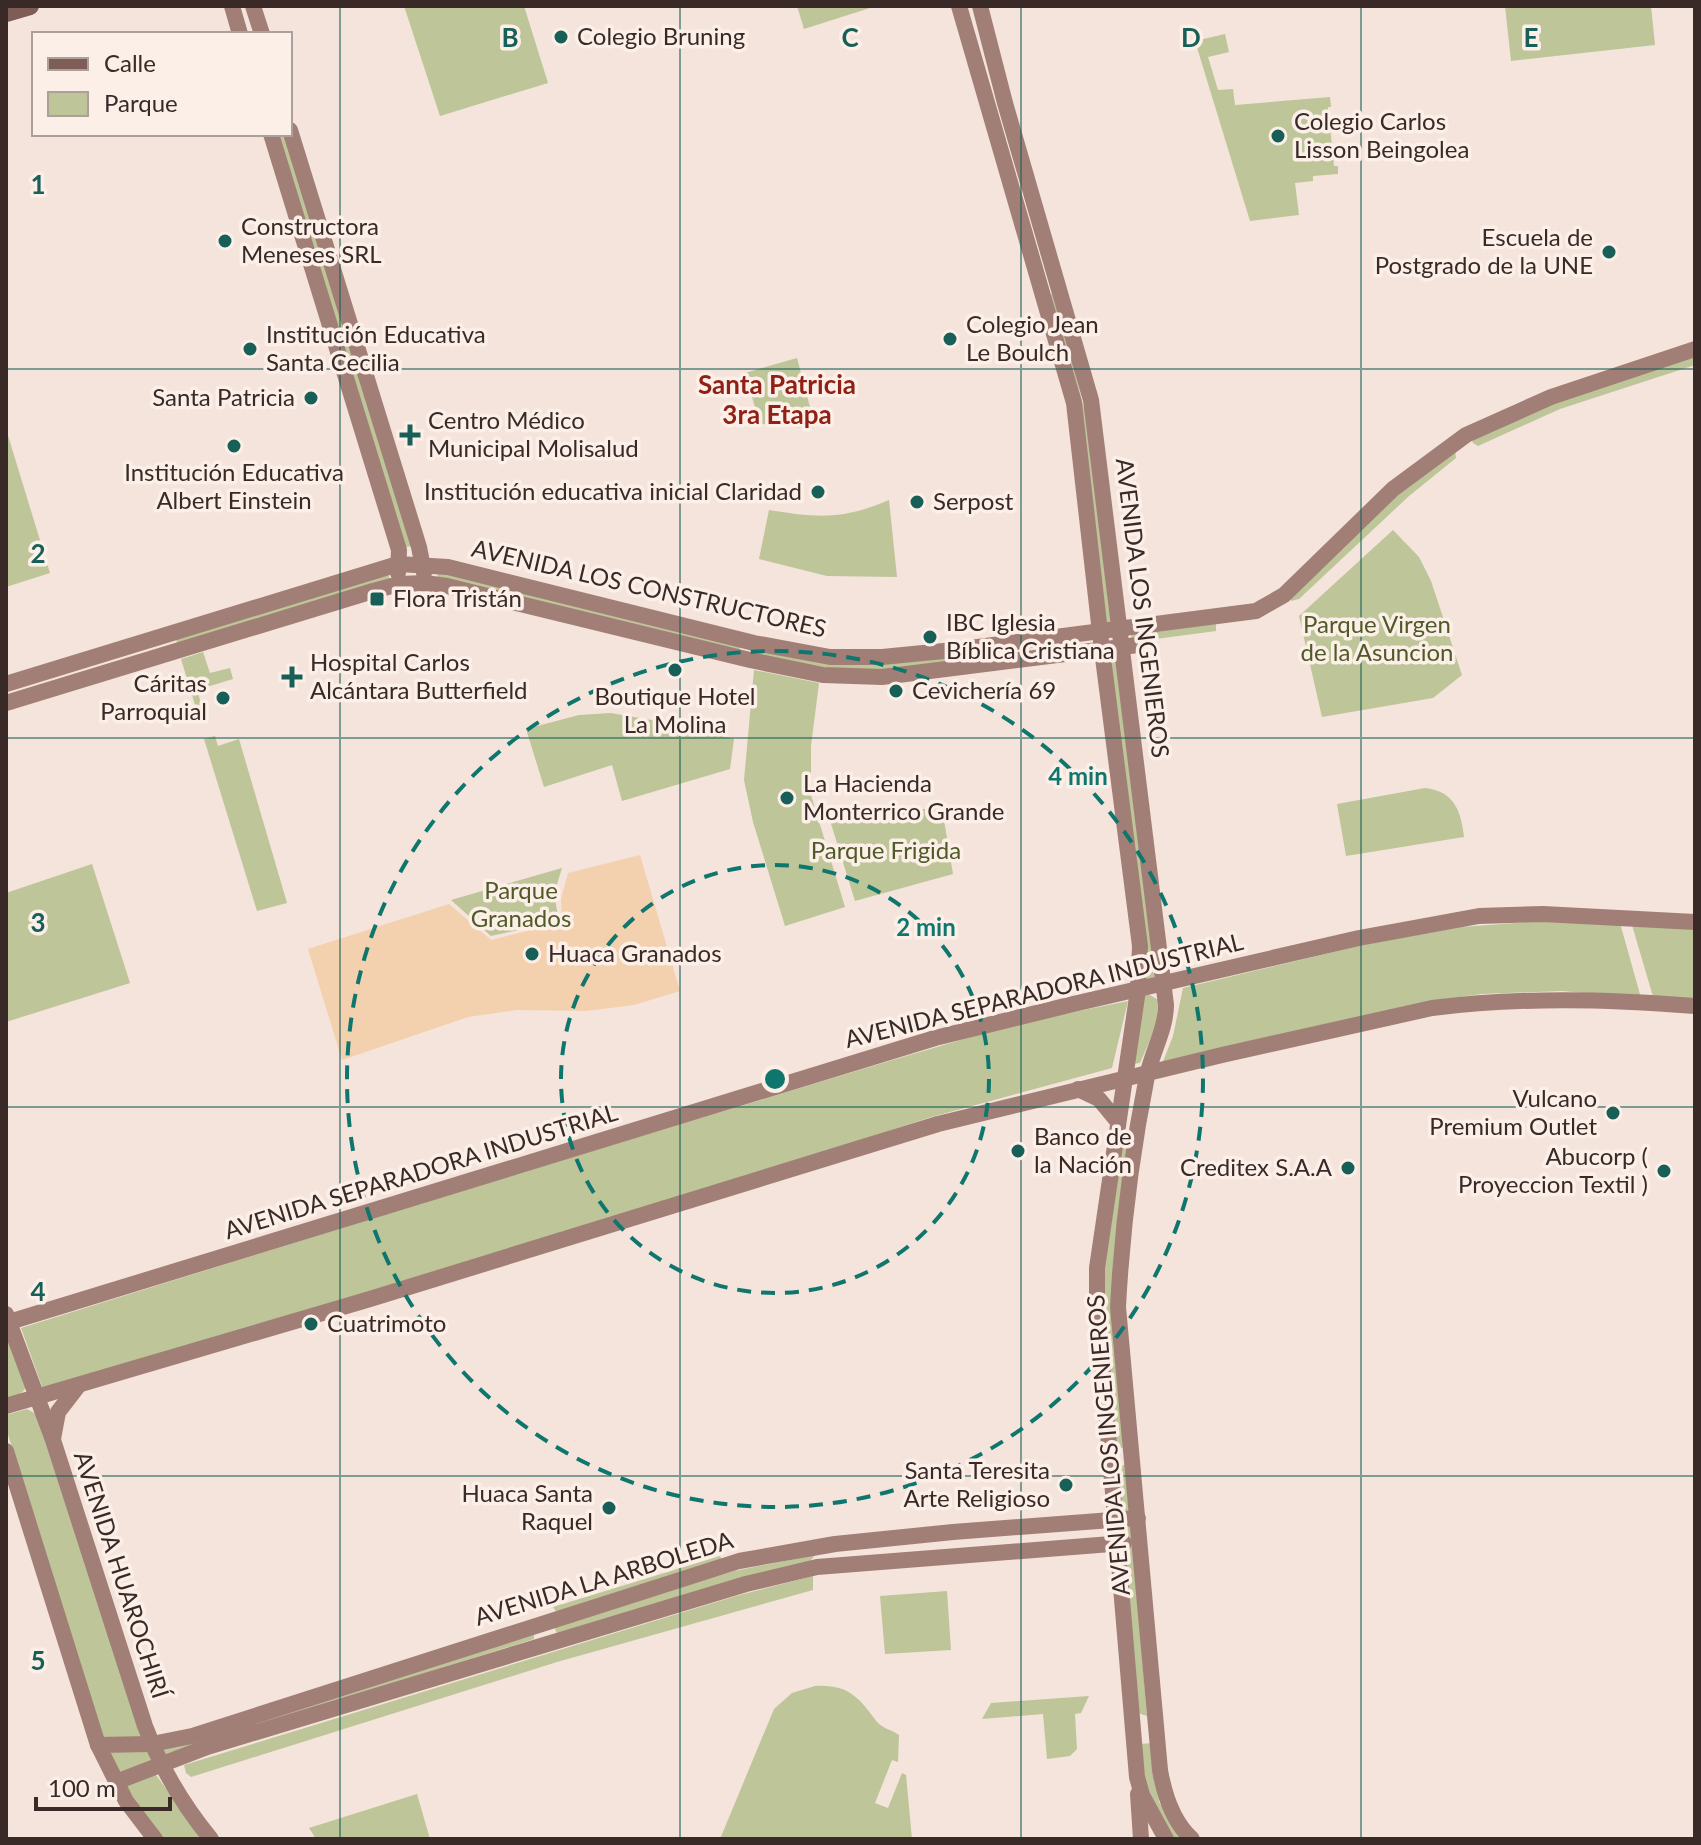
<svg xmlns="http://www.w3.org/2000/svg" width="1701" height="1845" font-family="Lato,sans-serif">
<rect width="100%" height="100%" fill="#f4e4db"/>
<g fill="#bdc599">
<path d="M404,6h120l24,77 -108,33z"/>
<path d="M797,6h75l1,1 -69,22z"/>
<path d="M1505,6h146l4,39 -144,16z"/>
<path d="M1225,34l4,18 -21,5 10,33 15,-1 2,16 95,-8 1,10h-3l6,59h4v8l-25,2v5l-18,2 4,32 -49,6 -55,-180z"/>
<path d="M273,134h11l128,412 -12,2z"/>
<path d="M1052,294l16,51 19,75 25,205h-7l-25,-204 -34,-124z"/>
<path d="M1695,357v8l-135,44 -82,37 -5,-3 -2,-5 78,-37z"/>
<path d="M797,358l18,68 -3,3 -49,-5 -4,-3 -14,-48z"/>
<path d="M6,429l44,144 -44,14z"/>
<path d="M1455,450l1,8 -47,38 -110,103 -8,2v-4l76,-79z"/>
<path d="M889,500l8,77 -70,-1 -68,-17 10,-49c49,8 73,10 120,-10z"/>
<path d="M1393,530l26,27 12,24 31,94 -29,23 -111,19 -23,-101z"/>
<path d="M438,569l303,74 -2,9 -302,-71z"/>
<path d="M388,572l2,10 -213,61 -1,-4z"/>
<path d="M1216,624v7l-83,11 -3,-3 3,-6z"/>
<path d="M754,651l193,6 3,4 -3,4 -89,6 -34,-2 -69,-15z"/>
<path d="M203,652l7,21 20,-5 3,11 -36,11 8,26 -6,2 -18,-59z"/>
<path d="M1110,660h7l36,288 1,30 -10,2z"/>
<path d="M754,670l65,13 -8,63v49l34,112 -60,19 -32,-104 -9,-42z"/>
<path d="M611,713l52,9 71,17 -4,30 -108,32 -10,-36 -68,22 -18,-58 53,-14z"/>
<path d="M215,736l3,10 21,-7 48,164 -30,8 -53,-172z"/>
<path d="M1425,788c29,3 36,23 39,49l-118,19 -9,-52z"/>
<path d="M942,808l11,66 -98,27 -27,-87z"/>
<path d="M92,864l38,119 -124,39v-129z"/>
<path d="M562,868l-8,26 5,27 -68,15 -40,-36z"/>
<path d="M1555,920l65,3 21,75 -79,-7 -80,3 -52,7 -268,63 11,-28 10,-48 184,-44 94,-17z"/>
<path d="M1632,925l63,4v72l-41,-1z"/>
<path d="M1147,993l11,7 -1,24 -17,39 -9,1 8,-62z"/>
<path d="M1128,1001l-16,67 -184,50 -201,66 -683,208 -23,-64 452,-141 413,-125 129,-38z"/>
<path d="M1124,1134l5,1 -16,136 11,177h-5l-4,-3 -13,-176z"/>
<path d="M6,1335l20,52c-3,7 -13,11 -20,10z"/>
<path d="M27,1409l11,6 118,360 47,64h-41l-22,-28 -35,-61 -99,-322v-13z"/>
<path d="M1120,1465h6l21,251 -9,-3 -21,-244z"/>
<path d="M815,1555l-7,9 -73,17 -178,52 -4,-8 181,-54z"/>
<path d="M720,1556l3,6 -166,51 -4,-6z"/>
<path d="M813,1576v14l-256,72 -366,115 -5,-4 -2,-8 552,-169z"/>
<path d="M947,1591l4,59 -66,4 -5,-58z"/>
<path d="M534,1630v9l-329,103 -42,18 -3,-11z"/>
<path d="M815,1686c34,-2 44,12 62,36 5,6 15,8 22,13l-1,27 -6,-2 -17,43 13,5 14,-35 4,2 6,64h-192l54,-130 18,-16z"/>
<path d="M1089,1696l-8,17 -6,1 2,35 -7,7 -23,3 -4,-45 -61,5 9,-16z"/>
<path d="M1152,1743l7,59 24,37h-12l-25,-48 -5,-47z"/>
<path d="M417,1794l13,45h-114l-7,-11z"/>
</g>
<path fill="#f3d0ae" d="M640,855l40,136 -46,14 -48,6 -70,-1 -48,7 -126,43 -34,-111 141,-45 42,36 71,-18 -1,-23 7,-26z"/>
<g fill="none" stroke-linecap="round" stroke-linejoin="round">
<g stroke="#a27f76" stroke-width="16">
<path d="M232,6l8,28"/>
<path d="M253,6l9,28"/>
<path d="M959,6l115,397 28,247 38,296 -2,44 -41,278v35l40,474 5,18 24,44"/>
<path d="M980,6l25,97 86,297 75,605c0,24 -14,47 -19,71 -15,75 -25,154 -29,231l42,463c4,23 13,52 32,69"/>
<path d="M290,130l129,417 5,26"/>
<path d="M271,134l128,416 -1,23"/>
<path d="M6,684l392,-120 50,3 306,76 76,14h52l72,-7 302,-39 28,-16 109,-106 73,-54 85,-38 144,-48"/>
<path d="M6,703l367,-112 26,-7 26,-1 22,3 303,74 73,15 59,2 256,-32"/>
<path d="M1078,1089l21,10 19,23"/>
<path d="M6,1314l47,126 92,286c16,42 37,78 66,113"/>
<path d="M6,1323l929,-285 134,-33 290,-67 120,-22 64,-2 152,8"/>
<path d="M6,1406l364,-107 568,-175 284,-69 210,-47c89,-11 174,-9 263,-2"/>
<path d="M53,1439l5,-27 20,-26"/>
<path d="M6,1451l92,294 28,56 29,38"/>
<path d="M98,1745l54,-1 40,-8 547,-175 96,-17 118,-12 185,-14"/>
<path d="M116,1782l91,-35 539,-163 71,-17 307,-24"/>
<path d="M1138,1794l3,45"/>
</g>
<path stroke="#7d5d56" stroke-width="18" d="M6,13l24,-7"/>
</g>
<path fill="none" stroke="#185f58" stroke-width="2" stroke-opacity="0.55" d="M340,6v1833M680,6v1833M1021,6v1833M1361,6v1833M6,369h1689M6,738h1689M6,1107h1689M6,1476h1689"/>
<g fill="none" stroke="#0f766e" stroke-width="4" stroke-dasharray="14 10">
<circle cx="775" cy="1079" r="214"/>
<circle cx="775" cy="1079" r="428"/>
</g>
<g fill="#185f58" stroke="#fbefe8" stroke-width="3">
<circle cx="561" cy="37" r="8"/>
<circle cx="1278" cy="136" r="8"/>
<circle cx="225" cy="241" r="8"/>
<circle cx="1609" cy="252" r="8"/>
<circle cx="950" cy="339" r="8"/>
<circle cx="250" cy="349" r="8"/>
<circle cx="311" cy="398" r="8"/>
<path d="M406 423h8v8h8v8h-8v8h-8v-8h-8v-8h8z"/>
<circle cx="234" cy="446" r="8"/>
<circle cx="818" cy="492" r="8"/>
<circle cx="917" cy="502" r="8"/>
<rect x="369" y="591" width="16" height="16" rx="4"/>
<circle cx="930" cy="637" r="8"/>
<circle cx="675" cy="670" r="8"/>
<path d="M288 665h8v8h8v8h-8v8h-8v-8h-8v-8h8z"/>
<circle cx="896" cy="691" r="8"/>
<circle cx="223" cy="698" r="8"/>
<circle cx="787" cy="798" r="8"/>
<circle cx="532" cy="954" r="8"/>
<circle cx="1613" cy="1113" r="8"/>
<circle cx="1018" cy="1151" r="8"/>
<circle cx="1348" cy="1168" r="8"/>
<circle cx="1664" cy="1171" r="8"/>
<circle cx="311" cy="1324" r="8"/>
<circle cx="1066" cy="1485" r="8"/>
<circle cx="609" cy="1508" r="8"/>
</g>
<g text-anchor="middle" stroke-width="7" stroke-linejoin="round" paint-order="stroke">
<g font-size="24" fill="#392a27" stroke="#fbefe8" text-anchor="start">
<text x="577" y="45">Colegio Bruning</text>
<text x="1294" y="130">Colegio Carlos<tspan x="1294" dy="28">Lisson Beingolea</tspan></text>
<text x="241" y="235">Constructora<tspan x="241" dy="28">Meneses SRL</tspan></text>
<text x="1593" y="246" text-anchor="end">Escuela de<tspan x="1593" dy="28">Postgrado de la UNE</tspan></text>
<text x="966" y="333">Colegio Jean<tspan x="966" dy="28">Le Boulch</tspan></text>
<text x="266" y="343">Institución Educativa<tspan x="266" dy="28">Santa Cecilia</tspan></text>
<text x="295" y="406" text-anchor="end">Santa Patricia</text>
<text x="428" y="429">Centro Médico<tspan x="428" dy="28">Municipal Molisalud</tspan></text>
<text x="234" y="481" text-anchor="middle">Institución Educativa<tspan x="234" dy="28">Albert Einstein</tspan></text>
<text x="802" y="500" text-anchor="end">Institución educativa inicial Claridad</text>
<text x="933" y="510">Serpost</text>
<text x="393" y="607">Flora Tristán</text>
<text x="946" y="631">IBC Iglesia<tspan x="946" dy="28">Bíblica Cristiana</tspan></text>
<text x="310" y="671">Hospital Carlos<tspan x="310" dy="28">Alcántara Butterfield</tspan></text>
<text x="207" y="692" text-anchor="end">Cáritas<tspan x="207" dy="28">Parroquial</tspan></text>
<text x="912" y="699">Cevichería 69</text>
<text x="675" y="705" text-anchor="middle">Boutique Hotel<tspan x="675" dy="28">La Molina</tspan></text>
<text x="803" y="792">La Hacienda<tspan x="803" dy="28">Monterrico Grande</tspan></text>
<text x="548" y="962">Huaca Granados</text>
<text x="1597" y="1107" text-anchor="end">Vulcano<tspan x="1597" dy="28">Premium Outlet</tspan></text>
<text x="1034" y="1145">Banco de<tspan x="1034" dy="28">la Nación</tspan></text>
<text x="1648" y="1165" text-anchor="end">Abucorp (<tspan x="1648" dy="28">Proyeccion Textil )</tspan></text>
<text x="1332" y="1176" text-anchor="end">Creditex S.A.A</text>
<text x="327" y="1332">Cuatrimoto</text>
<text x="1050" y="1479" text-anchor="end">Santa Teresita<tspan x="1050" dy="28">Arte Religioso</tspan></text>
<text x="593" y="1502" text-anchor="end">Huaca Santa<tspan x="593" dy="28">Raquel</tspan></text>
</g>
<g font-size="24" fill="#392a27" stroke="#fbefe8">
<text transform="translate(649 589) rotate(13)" y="8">AVENIDA LOS CONSTRUCTORES</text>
<text transform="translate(1142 608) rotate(83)" y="8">AVENIDA LOS INGENIEROS</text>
<text transform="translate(1044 991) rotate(-14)" y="8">AVENIDA SEPARADORA INDUSTRIAL</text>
<text transform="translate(421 1172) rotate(-17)" y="8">AVENIDA SEPARADORA INDUSTRIAL</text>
<text transform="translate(1109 1445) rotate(-95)" y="8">AVENIDA LOS INGENIEROS</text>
<text transform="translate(121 1575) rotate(72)" y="8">AVENIDA HUAROCHIRÍ</text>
<text transform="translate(604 1579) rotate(-17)" y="8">AVENIDA LA ARBOLEDA</text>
</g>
<g font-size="24" fill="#505a28" stroke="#fbefe8">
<text x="1377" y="633">Parque Virgen<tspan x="1377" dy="28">de la Asuncion</tspan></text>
<text x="886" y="859">Parque Frigida</text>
<text x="521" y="899">Parque<tspan x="521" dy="28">Granados</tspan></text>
</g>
<g font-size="26" font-weight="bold" fill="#912117" stroke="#fbefe8">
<text x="777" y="394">Santa Patricia<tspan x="777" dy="30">3ra Etapa</tspan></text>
</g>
</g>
<g font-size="26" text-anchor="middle" font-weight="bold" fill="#185f58" stroke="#fbefe8" stroke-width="7" stroke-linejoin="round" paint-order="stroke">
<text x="510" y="47">B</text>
<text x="850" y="47">C</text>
<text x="1191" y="47">D</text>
<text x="1531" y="47">E</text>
<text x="38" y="194">1</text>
<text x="38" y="563">2</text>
<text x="38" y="932">3</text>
<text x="38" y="1301">4</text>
<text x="38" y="1670">5</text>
</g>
<circle cx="775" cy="1079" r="12" fill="#0f766e" stroke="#fbefe8" stroke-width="4"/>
<g font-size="24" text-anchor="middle" font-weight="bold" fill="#0f766e" stroke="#fbefe8" stroke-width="7" stroke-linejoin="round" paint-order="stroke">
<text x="1078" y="785">4 min</text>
<text x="926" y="936">2 min</text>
</g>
<rect width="1701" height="1845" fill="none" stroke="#392a27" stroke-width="16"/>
<rect x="32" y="32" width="260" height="104" fill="#fbefe8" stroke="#ada09b" stroke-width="2"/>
<rect x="48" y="58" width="40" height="12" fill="#7d5d56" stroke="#ada09b" stroke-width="2"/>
<text x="104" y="72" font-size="24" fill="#392a27">Calle</text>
<rect x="48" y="92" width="40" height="24" fill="#bdc599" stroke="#ada09b" stroke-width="2"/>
<text x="104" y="112" font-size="24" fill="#392a27">Parque</text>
<path d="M36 1797v12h134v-12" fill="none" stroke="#392a27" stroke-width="4"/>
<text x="48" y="1797" font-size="24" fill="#392a27" stroke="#fbefe8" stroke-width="6" paint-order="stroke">100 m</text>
</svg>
